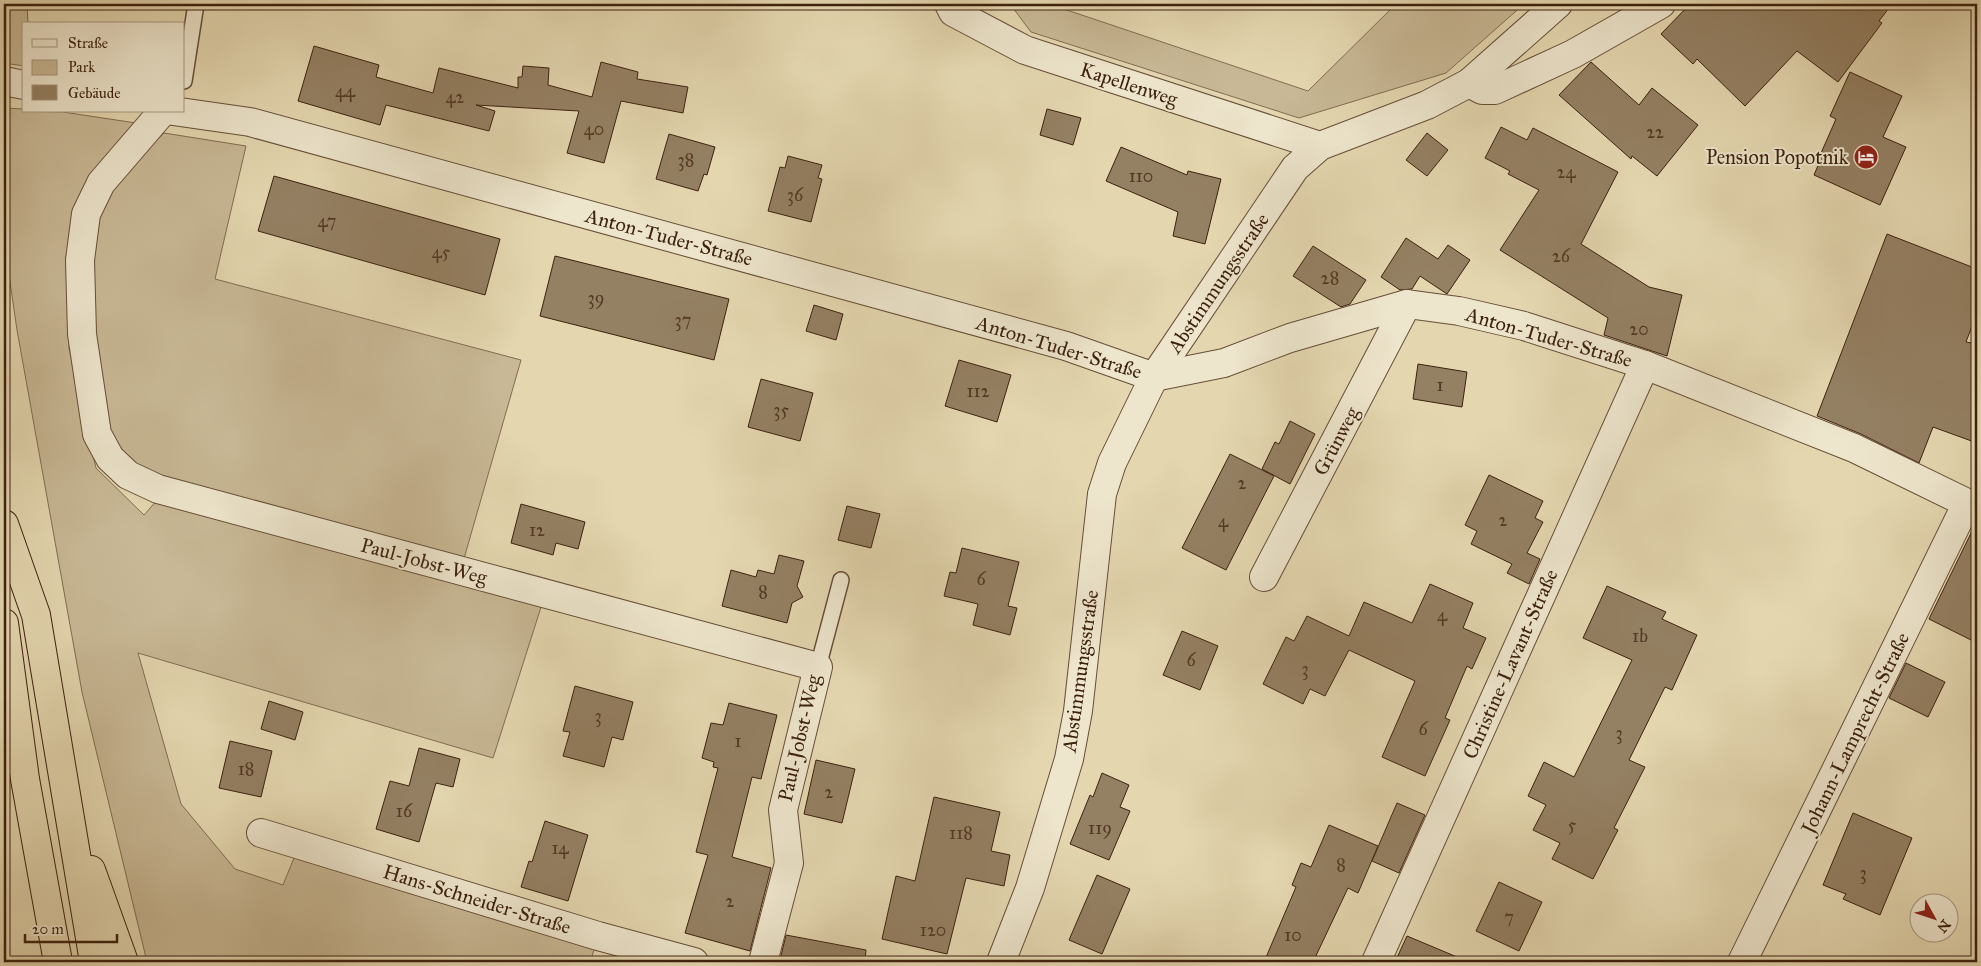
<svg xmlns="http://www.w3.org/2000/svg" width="1981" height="966" font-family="'IM FELL Great Primer',serif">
<rect width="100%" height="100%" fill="#e4d7b0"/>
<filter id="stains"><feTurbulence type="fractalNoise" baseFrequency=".004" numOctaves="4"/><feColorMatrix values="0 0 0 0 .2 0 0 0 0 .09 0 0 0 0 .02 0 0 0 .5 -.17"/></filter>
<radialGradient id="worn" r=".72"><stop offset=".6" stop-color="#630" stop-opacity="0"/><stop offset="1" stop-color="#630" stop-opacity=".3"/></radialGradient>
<g fill="#c8b895" stroke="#826c52">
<path d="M4,4h23l1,20h-4v42l-20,-3z"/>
<path d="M1010,4h39l259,87 88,-87h128l-78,69 -147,45 -268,-86z"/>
<path d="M4,108l20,1v2l39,1 73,11 -61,117 -6,108 27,120 48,47 15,-17 383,106 -49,154 -355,-105 43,151 54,65 48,16 13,-32 298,97 -4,12h-443l-65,-270 -65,-362 -13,-89z"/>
<path d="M164,133l82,13 -31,133 306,81 -58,202 -299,-81 -34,-20 -21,-30 -17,-97 1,-115 17,-33z"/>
</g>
<g fill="#948063" stroke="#3d210f">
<path d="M1690,4h202l-13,17 3,2 -44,59 -41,-31 -52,55 -48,-47 -4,5 -32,-30z"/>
<path d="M314,46l65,19 -3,12 57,16 6,-25 79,20v-11h4l1,-11 26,2 -1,17 44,12 9,-35 37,10 -1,7 51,8 -5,26 -62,-12 -17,62 -37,-10 12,-42 -103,-6 19,6 -6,20 -103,-26 -6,20 -82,-24z"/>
<path d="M1591,62l48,43 13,-17 46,37 -41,51 -25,-20 -1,3 -72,-64z"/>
<path d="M1850,72l52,24 -19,41 23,10 -26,58 -66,-30 6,-14 -2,-1 18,-41 -6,-3z"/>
<path d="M1047,109l34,9 -8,27 -33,-10z"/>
<path d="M1501,127l26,13 6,-12 85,44 -37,72 68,43 33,8 -15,61 -63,-21 4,-17 -108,-68 39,-60 -31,-16 2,-3 -25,-13z"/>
<path d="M1427,133l21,17 -21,26 -21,-16z"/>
<path d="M669,134l46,13 -8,28 -3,-1 -6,17 -42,-12z"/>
<path d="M1121,147l66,28 1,-4 33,8 -16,65 -32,-8 5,-24 -72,-31z"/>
<path d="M788,156l34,9 -4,13 4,1 -11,43 -43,-11 12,-44 5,1z"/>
<path d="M274,176l226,63 -15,56 -227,-64z"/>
<path d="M1887,234l90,35v44l-11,29 11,2v99l-44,-16 -14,36 -58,-29 -44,-18z"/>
<path d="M1406,238l32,21 10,-14 22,15 -23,34 -27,-18 -8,13 -12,1 -19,-13z"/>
<path d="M1313,246l53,34 -16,24 -9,3 -48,-31z"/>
<path d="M555,256l174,43 -15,61 -174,-44z"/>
<path d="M814,305l29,9 -7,26 -30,-9z"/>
<path d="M959,360l52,15 -14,47 -52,-16z"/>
<path d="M1418,364l49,8 -5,35 -49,-8z"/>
<path d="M761,379l52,14 -13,48 -52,-14z"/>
<path d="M1290,421l25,13 -25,50 -28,-15 13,-27 4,2z"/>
<path d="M1230,454l44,22 -48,94 -44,-22z"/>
<path d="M1489,475l54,26 -8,17 8,4 -16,31 13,6 -11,25 -22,-11 5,-9 -41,-20 6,-13 -12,-6z"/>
<path d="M521,504l64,18 -7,27 -22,-6 -3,12 -42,-12z"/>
<path d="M847,506l33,8 -9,34 -33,-8z"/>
<path d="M1976,523h1v120l-48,-24z"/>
<path d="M962,548l57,14 -11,44 9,2 -7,27 -37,-10 5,-21 -34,-8 6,-24 6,1z"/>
<path d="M779,555l25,6 -7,25 6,11 -11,6 -5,20 -65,-17 9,-36 25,7 2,-7 16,4z"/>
<path d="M1430,584l43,19 -10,25 23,10 -14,31 -5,-3 -22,52 5,2 -25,56 -43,-19 33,-76 -66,-31 -24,46 -15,-7 -7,15 -40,-20 23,-47 8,4 13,-25 42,20 15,-34 48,21z"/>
<path d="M1607,586l59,26 -4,7 35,16 -25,55 -7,-3 -36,73 16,7 -31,61 4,2 -25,49 -41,-20 8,-16 -27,-13 13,-25 -18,-9 16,-34 30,15 58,-117 -49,-22z"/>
<path d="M1182,631l36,15 -18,44 -37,-15z"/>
<path d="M1906,663l39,19 -17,35 -39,-19z"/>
<path d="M575,686l58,16 -10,38 -11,-3 -8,30 -41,-11 7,-24 -7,-1z"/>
<path d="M269,701l34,11 -8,28 -34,-11z"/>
<path d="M729,703l48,12 -16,64 -9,-2 -20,80 39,11 -21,83 -65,-18 23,-78 -12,-3 22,-84 -5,-1 1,-5 -12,-4 9,-35 12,2z"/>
<path d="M230,741l42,10 -11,46 -42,-9z"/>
<path d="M419,748l41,11 -7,28 -17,-4 -17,59 -43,-13 14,-48 19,5z"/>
<path d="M816,760l39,9 -13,54 -38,-9z"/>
<path d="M1102,773l27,12 -9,22 10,4 -21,49 -39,-16 20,-49 3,2z"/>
<path d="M934,797l66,15 -9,39 19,4 -6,31 -38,-8 -19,76 -65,-15 14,-63 19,5z"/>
<path d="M1397,803l28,12 -26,58 -27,-12z"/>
<path d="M1853,813l59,25 -32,77 -37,-16 3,-5 -23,-9z"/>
<path d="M545,821l43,14 -20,66 -47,-14 8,-26 3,1z"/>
<path d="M1329,825l49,21 -20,47 -10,-5 -35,74h-49l32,-75 -4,-2 9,-22 10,4z"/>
<path d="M1097,875l33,14 -28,65 -33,-14z"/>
<path d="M1499,882l43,20 -23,49 -43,-20z"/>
<path d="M786,935l80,15 -1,12h-78l-7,-2z"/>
<path d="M1407,936l62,26h-74z"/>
</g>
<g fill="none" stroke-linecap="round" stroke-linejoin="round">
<defs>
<g id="service">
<path d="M184,81l12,-77"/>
<path d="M818,667l23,-87"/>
</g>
<g id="minor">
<path d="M949,4l4,8 72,38 295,96"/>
<path d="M4,81l20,4"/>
<path d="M1469,83l13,7h13l78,-36 88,-50"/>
<path d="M163,111l-62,72 -15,31 -6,46 2,74 15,100 13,24 18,17 30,14 660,178 -35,143 6,53 -26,99"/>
<path d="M173,111l77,11 816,224 88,31 70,-14 66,-25 117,-34 52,7 65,15 121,39 209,83 123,60"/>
<path d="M1264,577l143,-273"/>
<path d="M261,833l337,103 96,26"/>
<path d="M1001,962l29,-74 39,-129 9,-48 24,-217 10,-31 42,-86 141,-209 25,-22 107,-41 42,-22 89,-79"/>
<path d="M1376,962l269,-597"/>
<path d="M1742,962l225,-459"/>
</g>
<g id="motorway">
<path d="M4,524l32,91 58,347"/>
<path d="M4,623l21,156 33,183"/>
<path d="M91,870l33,92"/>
</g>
</defs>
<use href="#service" stroke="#674e37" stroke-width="18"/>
<use href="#minor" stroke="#674e37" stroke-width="30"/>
<use href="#motorway" stroke="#3d210f" stroke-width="30"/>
<use href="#service" stroke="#ede5cc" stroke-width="15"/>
<use href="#minor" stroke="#ede5cc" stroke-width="28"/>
<use href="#motorway" stroke="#e4d7b0" stroke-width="28"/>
</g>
<defs>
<symbol id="hotel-disc" viewBox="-11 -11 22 22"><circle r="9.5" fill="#8f2418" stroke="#ede5cc"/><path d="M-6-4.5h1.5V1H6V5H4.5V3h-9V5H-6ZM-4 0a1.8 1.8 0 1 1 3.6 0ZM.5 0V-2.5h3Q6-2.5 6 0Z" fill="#fff"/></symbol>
</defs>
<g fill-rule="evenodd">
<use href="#hotel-disc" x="1852" y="143" width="28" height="28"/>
</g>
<g text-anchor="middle" stroke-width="4" stroke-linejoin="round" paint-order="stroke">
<g font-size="18" fill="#533924">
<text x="345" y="97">44</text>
<text x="455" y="103">42</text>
<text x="594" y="135">40</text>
<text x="1655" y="138">22</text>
<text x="686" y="166">38</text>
<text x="1566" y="178">24</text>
<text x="1141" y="182">110</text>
<text x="795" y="201">36</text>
<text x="327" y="227">47</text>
<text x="441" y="258">45</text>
<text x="1561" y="262">26</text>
<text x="1330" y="284">28</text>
<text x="596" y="304">39</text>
<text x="683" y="326">37</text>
<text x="1639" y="335">20</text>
<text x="1440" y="391">1</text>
<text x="978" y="397">112</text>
<text x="781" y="416">35</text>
<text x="1242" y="489">2</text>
<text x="1503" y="526">2</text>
<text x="1223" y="527">4</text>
<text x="537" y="536">12</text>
<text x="981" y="585">6</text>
<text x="763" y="598">8</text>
<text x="1442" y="621">4</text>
<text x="1640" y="642">1b</text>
<text x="1191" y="666">6</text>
<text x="1305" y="675">3</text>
<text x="598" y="722">3</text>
<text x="1423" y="735">6</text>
<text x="1619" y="739">3</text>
<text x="738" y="747">1</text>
<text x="246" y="775">18</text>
<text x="829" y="798">2</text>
<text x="404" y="817">16</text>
<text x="1572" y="831">5</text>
<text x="1100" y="834">119</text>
<text x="961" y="839">118</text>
<text x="560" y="854">14</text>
<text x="1341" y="871">8</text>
<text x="1863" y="879">3</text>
<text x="730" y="907">2</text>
<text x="1509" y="923">7</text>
<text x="933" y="936">120</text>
<text x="1293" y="941">10</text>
</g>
<g font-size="20" fill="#3d210f" stroke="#ede5cc">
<text transform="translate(1129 84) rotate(18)" y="7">Kapellenweg</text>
<text transform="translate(669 237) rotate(15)" y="7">Anton-Tuder-Straße</text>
<text transform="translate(1218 283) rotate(-56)" y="7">Abstimmungsstraße</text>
<text transform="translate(1549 337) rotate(16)" y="7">Anton-Tuder-Straße</text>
<text transform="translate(1059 347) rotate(17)" y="7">Anton-Tuder-Straße</text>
<text transform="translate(1336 441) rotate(-62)" y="7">Grünweg</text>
<text transform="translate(424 561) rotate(15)" y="7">Paul-Jobst-Weg</text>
<text transform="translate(1510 664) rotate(-66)" y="7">Christine-Lavant-Straße</text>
<text transform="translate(1080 671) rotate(-82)" y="7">Abstimmungsstraße</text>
<text transform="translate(1855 733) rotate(-64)" y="7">Johann-Lamprecht-Straße</text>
<text transform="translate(799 738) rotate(-77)" y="7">Paul-Jobst-Weg</text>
<text transform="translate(477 899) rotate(17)" y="7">Hans-Schneider-Straße</text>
</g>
<g font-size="20" fill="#3d210f" stroke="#ede5cc" text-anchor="end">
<text x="1848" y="164">Pension Popotnik</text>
</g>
</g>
<rect width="1981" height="966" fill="none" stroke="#e4d7b0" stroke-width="20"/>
<rect x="5" y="5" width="1971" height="956" fill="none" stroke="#3d210f" stroke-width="2.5"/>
<rect x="10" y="10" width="1961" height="946" fill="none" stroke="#3d210f"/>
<rect x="22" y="22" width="162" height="90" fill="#ede5cc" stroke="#a79780"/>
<rect x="32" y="39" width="25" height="8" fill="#ede5cc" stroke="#a79780"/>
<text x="68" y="48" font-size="15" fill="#3d210f">Straße</text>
<rect x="32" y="60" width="25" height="15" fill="#c8b895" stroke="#a79780"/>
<text x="68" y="72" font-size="15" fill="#3d210f">Park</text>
<rect x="32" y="85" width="25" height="15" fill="#948063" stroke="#a79780"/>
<text x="68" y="98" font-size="15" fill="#3d210f">Gebäude</text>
<g transform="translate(1934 918) rotate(130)"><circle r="24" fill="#ede5cc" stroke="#a79780"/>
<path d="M0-4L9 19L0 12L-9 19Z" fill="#8f2418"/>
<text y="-8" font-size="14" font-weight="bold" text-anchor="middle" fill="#3d210f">N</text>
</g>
<path d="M25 934v8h92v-8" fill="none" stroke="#3d210f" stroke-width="2.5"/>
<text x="32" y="934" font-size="15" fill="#3d210f" stroke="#ede5cc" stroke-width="4" paint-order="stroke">20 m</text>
<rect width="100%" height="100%" filter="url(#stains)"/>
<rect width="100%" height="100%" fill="url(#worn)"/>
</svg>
